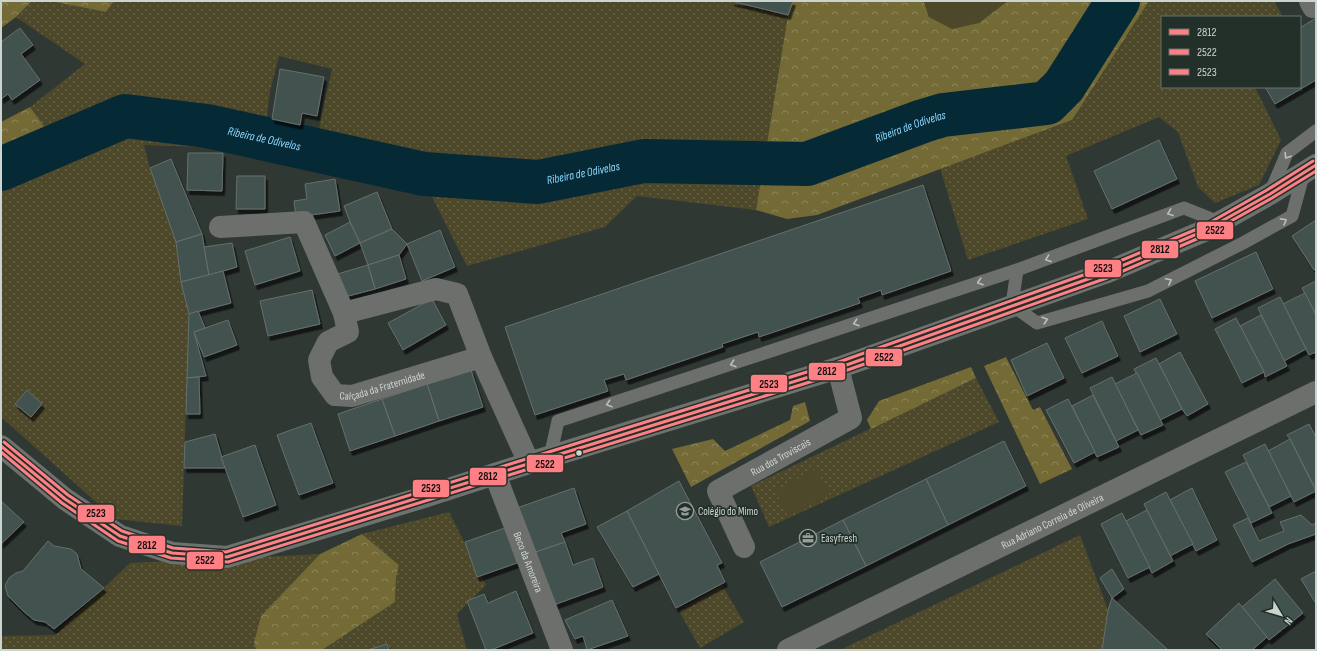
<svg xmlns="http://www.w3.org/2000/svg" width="1317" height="651" font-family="'Sofia Sans Condensed',sans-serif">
<defs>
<pattern id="grass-dots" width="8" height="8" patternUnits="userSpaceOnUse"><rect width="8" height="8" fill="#4d4829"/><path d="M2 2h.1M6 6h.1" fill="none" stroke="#656247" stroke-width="1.8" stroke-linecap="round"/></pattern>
<pattern id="forest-crowns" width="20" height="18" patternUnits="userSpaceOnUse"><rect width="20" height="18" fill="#736a35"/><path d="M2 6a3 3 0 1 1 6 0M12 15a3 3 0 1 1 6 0" fill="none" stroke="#8c855b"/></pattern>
<filter id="shadow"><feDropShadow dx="2.5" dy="4.5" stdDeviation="0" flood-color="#0009"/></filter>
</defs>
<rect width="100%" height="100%" fill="#303834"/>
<g fill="url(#grass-dots)" fill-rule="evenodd">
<path d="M32,1h18l56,11 8,-11h617l57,14 -32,195 -119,-14 -32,31 -138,39 -42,-83 -221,-36 -60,-2 6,23 26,74 13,72 -7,212 -67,-7 -114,-102v-267l45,-21 -16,-22 55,-43 -69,-47zM279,56l53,13 -14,64 -52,-8 4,-34z"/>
<path d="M1149,1h125l9,16h-121v70h93l26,53 -22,45 -44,18 -17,-16 -20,-55 -19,-15 -93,39 22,63 -120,41 -28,-92 132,-48z"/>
<path d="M976,378l23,44 -230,105 -18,-41z"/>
<path d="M449,512l37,73 -29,29 10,36h-145l73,-48 1,-24 3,-13 -37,-31z"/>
<path d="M1080,535l28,75 -6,40h-262z"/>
<path d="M320,554l-59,62 -7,26 2,8h-255v-14l54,-1 75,-72z"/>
<path d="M722,585l22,37 -44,26 -21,-37z"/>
</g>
<g fill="url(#forest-crowns)">
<path d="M1,1h31l-16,16 -15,11z"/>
<path d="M50,1h64l-8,11z"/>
<path d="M793,1h131l5,16 77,-14 2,-2h141l-77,119 -255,95 -30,4 -31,-9 32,-195z"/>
<path d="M30,107l16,22 -45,21v-28z"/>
<path d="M1006,357l27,53 7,-3 32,62 -32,15 -56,-118z"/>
<path d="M971,367l5,11 -105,51 -4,-9 12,-19z"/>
<path d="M805,402l5,19 -119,66 -19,-38 41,-10 12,12 65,-31 3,-14z"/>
<path d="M362,534l37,31 -3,13 -1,24 -73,48h-66l-2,-8 7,-26 59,-62z"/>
</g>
<g fill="#4d4829">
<path d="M924,1h84l-29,22 -27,6 -23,-12z"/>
<path d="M816,469l14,25 -41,22 -14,-25z"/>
</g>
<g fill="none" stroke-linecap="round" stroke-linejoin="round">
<path stroke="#062936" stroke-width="44" id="s1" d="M1,169l124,-53 82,10 217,48 114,8 106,-21 163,3 116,-43 20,-6 104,-12 17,-17 54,-85"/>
</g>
<g fill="#425250" stroke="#686f6d" filter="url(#shadow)">
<path d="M731,1h62l-5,14z"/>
<path d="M1316,18v62l-41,24 -10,-17h35v-59z"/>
<path d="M20,28l13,17 -12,9 19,26 -28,20 -4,-6 -7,5v-57z"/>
<path d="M280,69l44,8 -7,39 -15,-3 -2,12 -28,-6z"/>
<path d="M1159,140l18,39 -65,30 -18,-38z"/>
<path d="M188,153h35l-1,38 -35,-1z"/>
<path d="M171,159l31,75 -26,8 -26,-74z"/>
<path d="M237,176h28v33h-29z"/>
<path d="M335,179l5,32 -44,6 -2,-16 13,-2 -2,-15z"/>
<path d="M923,185l28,86 -69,24 -1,-5 -23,8 2,5 -101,34 -1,-5 -36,12 1,3 -97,33 -2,-6 -20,6 4,11 -73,24 -30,-88z"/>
<path d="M377,192l15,37 -32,14 -10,-21 -6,-16z"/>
<path d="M1316,220v49l-2,1 -22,-34z"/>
<path d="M350,222l10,21 -25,13 -10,-21z"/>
<path d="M392,229l15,15 -8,11 -31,10 -8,-22z"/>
<path d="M440,230l15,37 -33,14 -15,-37z"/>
<path d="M202,234l7,41 -28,7 -5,-40z"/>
<path d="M290,237l10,34 -45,14 -10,-34z"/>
<path d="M232,243l5,24 -28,8 -5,-28z"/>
<path d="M1256,252l17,37 -61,29 -17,-37z"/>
<path d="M399,255l7,24 -31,10 -7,-24z"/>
<path d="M368,265l7,24 -34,9 -7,-23z"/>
<path d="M223,271l8,32 -42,11 -8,-32z"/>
<path d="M1316,281v34l-14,-27z"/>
<path d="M312,290l8,34 -52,12 -8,-35z"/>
<path d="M1305,293l11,22v37l-7,3 -26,-51z"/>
<path d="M1280,297l26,52 -22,12 -26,-53z"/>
<path d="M432,299l14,26 -43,25 -15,-27z"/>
<path d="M1160,299l17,35 -37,18 -16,-36z"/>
<path d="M198,311l7,17 -11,4 12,44 -19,2 2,-64z"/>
<path d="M1261,315l26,51 -22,11 -1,-5 -24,-46z"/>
<path d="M1236,318l28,54 -22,11 -27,-54z"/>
<path d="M228,320l9,25 -33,12 -10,-25z"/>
<path d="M1102,321l16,35 -36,17 -17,-35z"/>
<path d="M1047,343l17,35 -37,18 -16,-36z"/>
<path d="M1180,352l28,52 -21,12 -5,-7 -23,-45z"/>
<path d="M1156,358l26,51 -22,11 -26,-51z"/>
<path d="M471,370l12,37 -44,14 -12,-37z"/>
<path d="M1137,373l26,52 -22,10 -26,-51z"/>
<path d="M199,377l1,37h-14l1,-36z"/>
<path d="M1112,377l26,53 -22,11 -26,-53z"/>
<path d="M427,384l12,37 -44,15 -13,-37z"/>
<path d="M27,390l15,14 -11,13 -16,-13z"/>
<path d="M1093,395l26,52 -22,10 -25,-51z"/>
<path d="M382,399l13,37 -45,15 -12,-37z"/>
<path d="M1068,399l27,53 -21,11 -28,-53z"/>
<path d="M311,423l22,60 -34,12 -22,-60z"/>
<path d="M1309,424l7,13v48l-2,1 -24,-47 -3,-4z"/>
<path d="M215,434l10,34h-41l1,-26z"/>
<path d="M1290,439l26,52 -22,11 -26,-51z"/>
<path d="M1004,441l22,45 -78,39 -22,-46z"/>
<path d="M1265,444l26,52 -22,11 -26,-52z"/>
<path d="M255,445l21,60 -33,12 -22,-60z"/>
<path d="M1246,462l26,51 -21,10 -26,-51z"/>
<path d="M926,479l22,46 -82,41 -23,-46z"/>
<path d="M679,481l43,82 -5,2 8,17 -49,26 -49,-97z"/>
<path d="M574,488l12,36 -25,9 4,9 -32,11 -16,-45z"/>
<path d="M1192,488l25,52 -21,11 -26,-51z"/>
<path d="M1166,492l27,52 -23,12 -26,-52z"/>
<path d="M1,501l23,21 -23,22z"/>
<path d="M1147,510l26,51 -21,12 -26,-52z"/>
<path d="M627,511l32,63 -26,13 -36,-60z"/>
<path d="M1122,513l28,54 -22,11 -27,-54z"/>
<path d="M1301,515l11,10 4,-2v11l-28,10 -36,18 -19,-37 15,-7 11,23 25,-10 -4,-9z"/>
<path d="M843,520l23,46 -84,41 -22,-45z"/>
<path d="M505,528l12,35 -40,14 -12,-35z"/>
<path d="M48,541l6,5 17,3 6,5 4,15 23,19 -50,41 -9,-7 -11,-2 -11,-9 -15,-15 -3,-10 4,-8 7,-5 7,-2z"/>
<path d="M565,542l8,23 20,-7 10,29 -52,19 -18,-53z"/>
<path d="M1112,569l12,20 -12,9 -12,-20z"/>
<path d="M1316,571v33l-15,-25z"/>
<path d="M1275,579l28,34 -34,27 -27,-33z"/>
<path d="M516,591l17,42 -42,17h-5l-19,-49 17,-7 4,9z"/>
<path d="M1112,598l56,52h-66l6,-40z"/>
<path d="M612,600l16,36 -41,14 -4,-14 -8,3 -10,-19z"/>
<path d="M1239,603l28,34 -15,13h-30l-16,-16z"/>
<path d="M387,644l2,6h-21z"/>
</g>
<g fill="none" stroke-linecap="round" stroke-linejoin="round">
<g stroke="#6d6f6d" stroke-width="13">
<path d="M1271,191l16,-38 29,-22"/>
<path d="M1219,222l-35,-14 -167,62 -5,35 25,18 111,-32 95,-48 49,-27 12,-44"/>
<path d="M550,457l8,-36 459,-151"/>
</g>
<g stroke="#6d6f6d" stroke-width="22">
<path d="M1310,1l3,6"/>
<path d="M220,227l84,-5 40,91 92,-24 21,5 24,63 48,106"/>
<path id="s2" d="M344,313l4,19 -20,10 -9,18 3,17 13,18 17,1 129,-39"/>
<path id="s3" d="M495,474l67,176"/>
<path id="s4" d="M744,547l-26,-56 133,-73 -13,-50"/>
<path id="s5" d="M788,650l528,-258"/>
</g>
<path stroke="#6e726f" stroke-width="22" d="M1,446l64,53 55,37 52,17 55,4 197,-60 105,-34 309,-95 267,-95 99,-42 66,-37 46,-29"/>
<defs>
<path id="bus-1" d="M1,446l64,53 55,37 52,17 55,4 611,-189 267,-95 99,-42 66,-37 46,-29"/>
<path id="bus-2" d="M1,452l61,51 56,38 53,17 57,4 611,-189 268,-95 99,-43 66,-37 44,-27"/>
<path id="bus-3" d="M4,442l64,53 54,36 51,17 53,4 610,-189 267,-95 99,-41 65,-37 46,-29"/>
</defs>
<use href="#bus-1" stroke="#23302a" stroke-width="6"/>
<use href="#bus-2" stroke="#23302a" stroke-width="6"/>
<use href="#bus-3" stroke="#23302a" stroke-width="6"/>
<use href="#bus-1" stroke="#ff8084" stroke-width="3"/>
<use href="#bus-2" stroke="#ff8084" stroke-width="3"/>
<use href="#bus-3" stroke="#ff8084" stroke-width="3"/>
</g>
<defs><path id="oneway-chevron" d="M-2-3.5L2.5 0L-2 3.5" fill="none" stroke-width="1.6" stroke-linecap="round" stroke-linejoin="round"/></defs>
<g stroke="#b9c0bc">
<use href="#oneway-chevron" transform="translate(1287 156) rotate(122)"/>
<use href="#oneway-chevron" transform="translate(1170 213) rotate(160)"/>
<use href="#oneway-chevron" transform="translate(1284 221) rotate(-29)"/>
<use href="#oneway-chevron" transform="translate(1048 259) rotate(160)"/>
<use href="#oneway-chevron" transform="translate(1169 281) rotate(-27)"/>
<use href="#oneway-chevron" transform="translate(980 282) rotate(162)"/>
<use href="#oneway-chevron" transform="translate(1045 320) rotate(-16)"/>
<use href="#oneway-chevron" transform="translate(856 323) rotate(162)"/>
<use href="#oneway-chevron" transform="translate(733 364) rotate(162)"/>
<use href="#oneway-chevron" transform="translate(609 404) rotate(162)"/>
</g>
<defs>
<symbol id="school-ring" viewBox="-11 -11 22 22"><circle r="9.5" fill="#23302a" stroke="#959d99" stroke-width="1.5"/><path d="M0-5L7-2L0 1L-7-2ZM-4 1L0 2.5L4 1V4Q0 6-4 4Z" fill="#959d99"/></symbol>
<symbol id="office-ring" viewBox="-11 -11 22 22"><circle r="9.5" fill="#23302a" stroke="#959d99" stroke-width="1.5"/><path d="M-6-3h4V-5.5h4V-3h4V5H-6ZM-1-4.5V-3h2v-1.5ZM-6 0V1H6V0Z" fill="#959d99"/></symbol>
</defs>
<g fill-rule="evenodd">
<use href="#school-ring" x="675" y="501" width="20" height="20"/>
<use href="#office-ring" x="798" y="528" width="20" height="20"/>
</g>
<circle fill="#ccd4d0" stroke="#23302a" stroke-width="1.5" cx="579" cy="453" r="3.5"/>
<g text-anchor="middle" stroke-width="3.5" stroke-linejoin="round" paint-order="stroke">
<g font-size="11" fill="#ccd4d0" stroke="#23302a">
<text dy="4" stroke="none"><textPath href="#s2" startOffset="150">Calçada da Fraternidade</textPath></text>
<text dy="4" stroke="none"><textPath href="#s4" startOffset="133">Rua dos Troviscais</textPath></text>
<text dy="4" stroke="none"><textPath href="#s5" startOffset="294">Rua Adriano Correia de Oliveira</textPath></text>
<text dy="4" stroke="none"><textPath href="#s3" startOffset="94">Beco da Amoreira</textPath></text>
</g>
<g font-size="11" fill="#ccd4d0" stroke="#23302a" text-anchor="start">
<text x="698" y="515">Colégio do Mimo</text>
<text x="821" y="542">Easyfresh</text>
</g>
<g font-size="12" font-style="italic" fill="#8dd7fc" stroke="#23302a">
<text dy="4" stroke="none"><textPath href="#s1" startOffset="935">Ribeira de Odivelas</textPath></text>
<text dy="4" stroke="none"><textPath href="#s1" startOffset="276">Ribeira de Odivelas</textPath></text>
<text dy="4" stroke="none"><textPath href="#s1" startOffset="600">Ribeira de Odivelas</textPath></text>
</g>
</g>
<g stroke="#23302a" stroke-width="1.5">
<rect x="1196" y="221" width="38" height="19" rx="4" fill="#ff8084"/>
<rect x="1141" y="240" width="38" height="19" rx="4" fill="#ff8084"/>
<rect x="1084" y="259" width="38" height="19" rx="4" fill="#ff8084"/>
<rect x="865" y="348" width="38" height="19" rx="4" fill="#ff8084"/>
<rect x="808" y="362" width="38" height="19" rx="4" fill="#ff8084"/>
<rect x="750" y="374" width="38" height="19" rx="4" fill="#ff8084"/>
<rect x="526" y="454" width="38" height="19" rx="4" fill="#ff8084"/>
<rect x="469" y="467" width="38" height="19" rx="4" fill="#ff8084"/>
<rect x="412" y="479" width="38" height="19" rx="4" fill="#ff8084"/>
<rect x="77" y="504" width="38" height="19" rx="4" fill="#ff8084"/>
<rect x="128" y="535" width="38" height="19" rx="4" fill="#ff8084"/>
<rect x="186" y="551" width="38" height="19" rx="4" fill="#ff8084"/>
</g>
<g font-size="11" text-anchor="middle" font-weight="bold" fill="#111">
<text x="1215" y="234">2522</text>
<text x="1160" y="253">2812</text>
<text x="1103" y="272">2523</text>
<text x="884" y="361">2522</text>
<text x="827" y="375">2812</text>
<text x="769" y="388">2523</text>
<text x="545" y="468">2522</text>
<text x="488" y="480">2812</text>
<text x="431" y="492">2523</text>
<text x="96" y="517">2523</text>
<text x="147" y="549">2812</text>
<text x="205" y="564">2522</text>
</g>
<rect width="1317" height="651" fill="none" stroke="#ccd4d0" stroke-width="4"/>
<rect x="1161" y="16" width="140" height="72" fill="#23302a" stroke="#67726c"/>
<rect x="1169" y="29" width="20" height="6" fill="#ff8084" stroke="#67726c"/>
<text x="1197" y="36" font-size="12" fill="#ccd4d0">2812</text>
<rect x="1169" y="49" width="20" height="6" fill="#ff8084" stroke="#67726c"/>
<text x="1197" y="56" font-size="12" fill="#ccd4d0">2522</text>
<rect x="1169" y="69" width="20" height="6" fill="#ff8084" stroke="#67726c"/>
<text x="1197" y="76" font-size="12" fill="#ccd4d0">2523</text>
<g transform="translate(1281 615) rotate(128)" stroke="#23302a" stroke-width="3" paint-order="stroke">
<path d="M0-3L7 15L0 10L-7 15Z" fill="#ccd4d0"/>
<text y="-6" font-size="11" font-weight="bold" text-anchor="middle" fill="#ccd4d0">N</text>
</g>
</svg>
